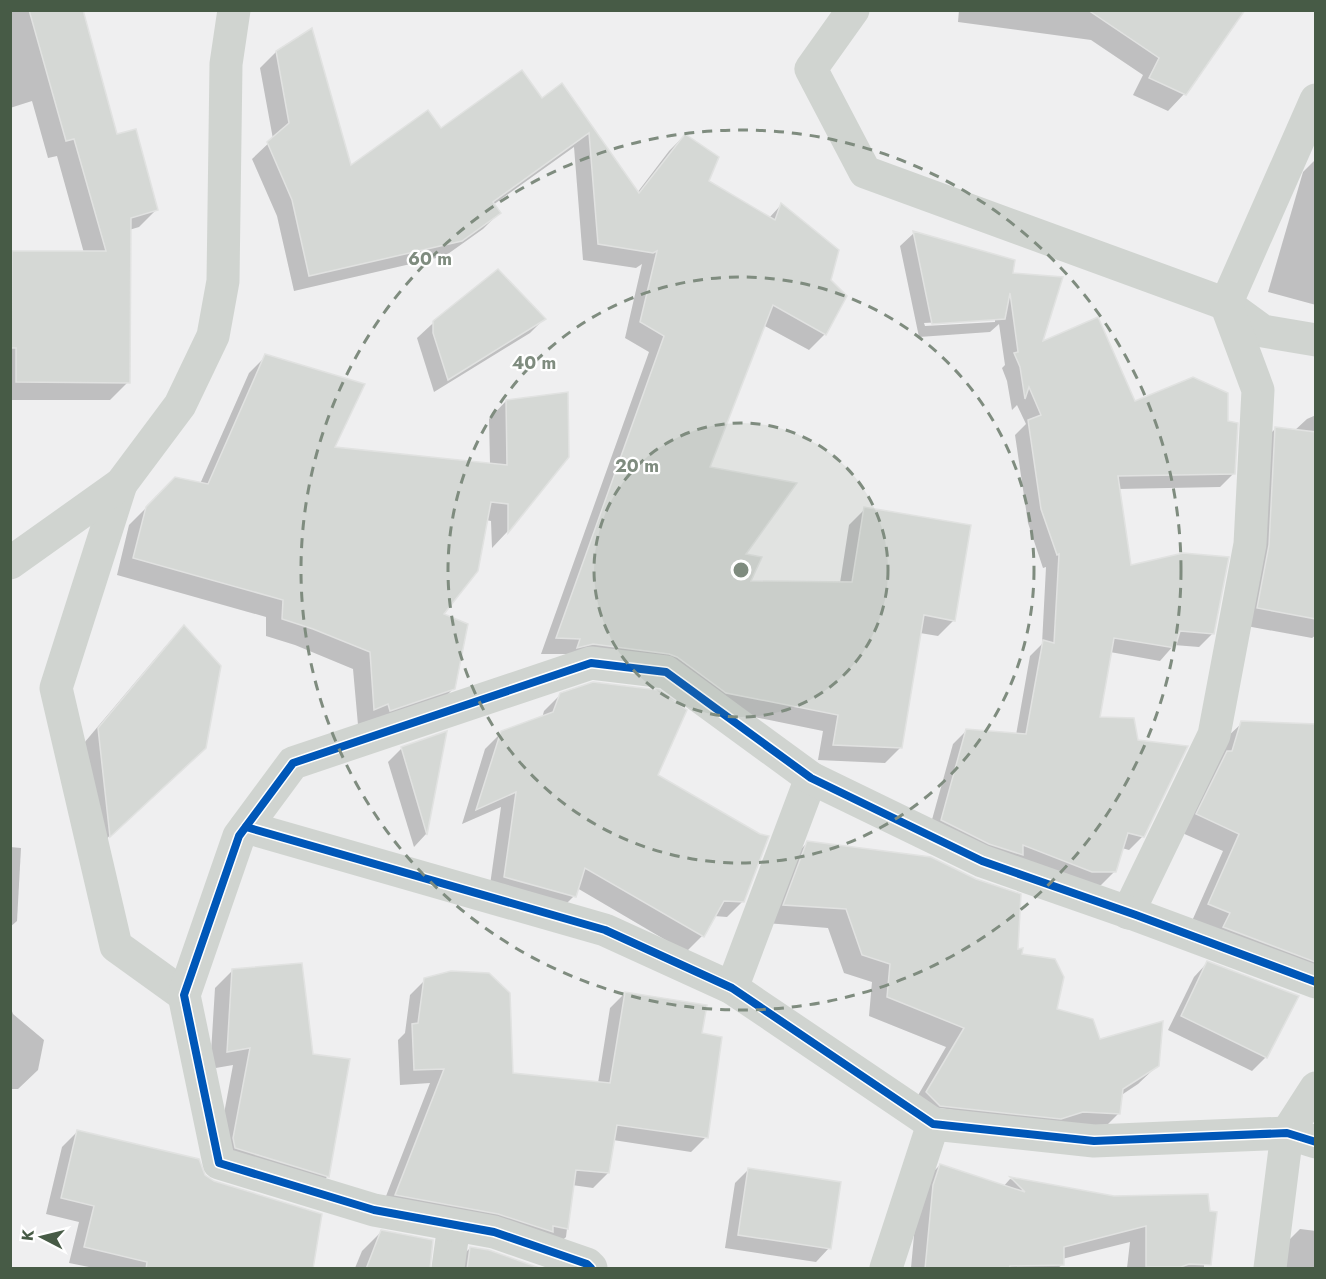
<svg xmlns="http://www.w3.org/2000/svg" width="1326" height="1279" font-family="Jost,sans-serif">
<rect width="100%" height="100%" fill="#efeff0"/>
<g fill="#0003" fill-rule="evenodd">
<path d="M10,10h71l35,126 41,73 -18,18 -10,3 -1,152 -18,18h-100v-146l2,-1h72l-27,-97 -9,2 -16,-57 -22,7z"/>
<path d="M959,10h285l-60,84 -16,17 -35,-16 10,-20 -52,-35 -133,-18z"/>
<path d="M276,52l75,116 90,-38 100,-30 21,-15 75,108 32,-42 16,-16 23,47 61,36 12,-13 48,75 -4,54 -16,16 -46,-25 -55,143 35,87 6,28h91l9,-58 16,-16 89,111 -16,16 -18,-3 -19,114 -16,16 -67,-3 5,-29 -113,-23 -49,-36 -98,-9 3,-9h-25l108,-302 -24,-14 17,-74 -6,4 -53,-8 -9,-113 -81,58 6,8 -16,16 -38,27 -151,35 -17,-75 -25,-57 21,-20 -13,-71z"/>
<path d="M1316,159v146l-48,-13 35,-120z"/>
<path d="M914,233l97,41 30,69 94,59 91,21 7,51 -13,13 -102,2 12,78 82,67 -13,13 -25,-2 -14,16 -50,-9 -12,67 45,117 -14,14 -7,-2 -7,23 -14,14h-23l-150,-51 25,-90 14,-14 49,5 14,-79 12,-12 4,-77 -3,1 -15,-45 -13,-88 11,-11 -9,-19 -5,5 -5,-29 -5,-13 3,-3 -6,-41 -9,8 -71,5 -19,-91zM995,319v3l-70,4 -1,-3z"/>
<path d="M498,271l46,48 -14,14 -96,59 -17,-54 14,-13z"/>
<path d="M266,356l67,92 157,16 -1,-45 17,-18 61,56 -60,75 -15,16 -1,-27 -5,-1 -45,94 13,74 -17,17 -79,20 -5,-56 -58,-24 -29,-9v-19l-149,-42 12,-50 46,-46 25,5 49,-111z"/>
<path d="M1316,415v220l-4,3 -71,-13 17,-179 17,-17 19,2 13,-12z"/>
<path d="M184,627v140l-94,87 -11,-105 86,-102z"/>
<path d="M561,694l95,82 87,125 -16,16 -13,-1 -12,20 -16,16 -109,-64 -3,8 -16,16 -69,-20 12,-85 -39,17 23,-75 17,-17 40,-14 2,-7z"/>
<path d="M1242,723l48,125 26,11v116l-124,-54 31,-70 -43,-19 44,-92z"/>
<path d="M445,733l-19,101 -12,13 -26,-85 14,-14z"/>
<path d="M808,842l208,108 39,60 44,31 59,24 -20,19 -18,12 -1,17 -19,19 -187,-28 33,-57 -77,-31 3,-34 -28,-9 -16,-45 -62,-5 23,-62z"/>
<path d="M10,847l11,1 -4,73 -7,6z"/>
<path d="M1207,963l59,94 -14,14 -84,-41 26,-53z"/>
<path d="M233,970l95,206 -18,18 -94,-37 17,-92 -23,4 5,-81z"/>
<path d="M425,980l87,94 86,9 12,-75 15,-15 76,42 5,102 -15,15 -78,-12 -5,33 -15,15 -21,-3 -6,52 -15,14 -170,-42 49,-126 -30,2 -2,-45 7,-7 5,-38z"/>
<path d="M10,1006l3,8 31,26 -6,30 -20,19h-8z"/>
<path d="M78,1131l126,45 107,92h-217l-25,-5 10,-41 -33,-8 16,-67z"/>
<path d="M940,1165l63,22 7,-8 104,19 96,61 -6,6v3h-77l3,-26 -68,17 1,5 -5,4h-147l6,-65 6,-21z"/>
<path d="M749,1169l80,79 -13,14 -91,-14 10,-65z"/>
<path d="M1300,1229l16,2v37h-33l5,-27z"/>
<path d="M381,1232l47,36h-73l7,-17z"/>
<path d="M470,1248l68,20h-87z"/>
</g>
<g fill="#d5d8d5" stroke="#e1e2e1" stroke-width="1.5">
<path d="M29,10h54l34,124 19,-5 22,81 -27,8 -1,165 -114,-1v-34h-5l1,-97h94l-32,-112 -8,2z"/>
<path d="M1088,10h157l-59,85 -37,-17 10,-20z"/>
<path d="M312,28l39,137 77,-55 13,18 81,-58 20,28 20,-15 77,110 46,-59 34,23 -10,24 66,39 6,-17 58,47 -8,30 16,16 -21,39 -53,-30 -63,162 87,16 -51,71 16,3 -11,24 101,1 12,-75 107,18 -16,96 -31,-6 -22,133 -69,-3 5,-30 -112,-22 -49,-36 -8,-3 -76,-10 -16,4 3,-9 -24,-1 108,-302 -24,-14 17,-71 -4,2 -55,-9 -9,-111 -96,69 8,11 -39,28 -153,35 -17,-76 -25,-58 22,-19 -13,-72z"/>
<path d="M913,231l102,29 -2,13 50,4 -20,64 55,-24 37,84 58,-24 35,16v28l10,2 -3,51 -117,2 13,89 52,-12 46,4 -15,77 -34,-3 -5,17 -61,-10 -14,79 34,1 4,22 50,6 -44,91 -16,-4 -12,39h-24l-69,-27v10l-34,-11 -48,-24 25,-91 60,5 17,-94 11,3 5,-89 -2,1 -16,-46 -13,-89 13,-5 -12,-28 -4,12 -5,-32 -6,-14 4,-1 -8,-59 -5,26 -73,5z"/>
<path d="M498,269l48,50 -98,61 -15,-47v-12z"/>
<path d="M265,354l100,30 -30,63 172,18 -1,-65 62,-8 1,65 -61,76v-29l-17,-2 -13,69 -34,43 24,10 -13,65 -65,22 -2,-7 -14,6 -4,-58 -57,-23 -31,-10 1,-19 -150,-42 13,-51 29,-30 33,7z"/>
<path d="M1275,427l41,5v187l-59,-11 12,-63z"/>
<path d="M184,625l37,41 -15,82 -96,89 -12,-109z"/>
<path d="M593,682l66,8 28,20 -29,65 102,59 9,2 -25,66 -20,-1 -20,36 -119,-69 -9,29 -72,-20 12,-85 -40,18 25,-79 52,-19 7,-19z"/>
<path d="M1241,721l75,3 -1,238 -92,-35 7,-14 -22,-9 31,-70 -43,-20 31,-63h5z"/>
<path d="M447,731l-20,104 -26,-88z"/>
<path d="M807,841l124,16 45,22 45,15 -3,55 5,-1 -1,6 33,5 9,18 -7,32 36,10 7,20 63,-18 -4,45 -36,23 -3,25 -37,-2 -22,7 -121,-13 -14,-14 38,-64 -77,-31 3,-33 -28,-9 -16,-46 -63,-4z"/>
<path d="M1207,961l92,35 -32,62 -86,-42z"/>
<path d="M302,963l11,91 37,5 -21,118 -94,-29 -2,-10 17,-90 -23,4 5,-83z"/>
<path d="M451,971l38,2 21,20 3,80 97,10 15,-91 82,13 -5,28 20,4 -14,101 -91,-13 -8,48 -33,-3 -8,59 -15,-3v6l-55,-18 -103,-19 49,-126 -30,1 -2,-46 6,-1 6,-45z"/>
<path d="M77,1130l122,29 6,16 9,6 108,33 -9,55h-167l1,-7 -63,-15 10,-41 -33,-8z"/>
<path d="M940,1164l85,28 -15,-15 104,19 94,-2 2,17 7,1 -6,53 -22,-1 -8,3h-35v-41l-82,21v18l-54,1 -1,3h-84l8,-84z"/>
<path d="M748,1168l93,14 -10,67 -93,-14z"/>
<path d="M381,1230l52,10 -3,29h-64z"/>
<path d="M470,1247l19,3 53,19h-75z"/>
</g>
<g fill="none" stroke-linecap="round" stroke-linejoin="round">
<g stroke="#d0d4d0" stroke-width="33">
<path d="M853,10l-42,59 54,103 361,132 37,27 53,9"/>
<path d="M121,484l-65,204 60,258 68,49"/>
<path d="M10,563l111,-79 59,-79 33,-69 10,-55 3,-217 8,-54"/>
<path d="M246,827l359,103 127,58 201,136 161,17 193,-8 29,9"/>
<path d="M1128,913l86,-178 36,-191 8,-154 -32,-86 90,-204"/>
<path d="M732,988l79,-210"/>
<path d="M448,1268l6,-43"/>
<path d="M591,1268l-4,-4 -93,-32 -120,-22 -155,-47 -35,-168 55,-159 54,-73 298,-100 75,9 145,106 171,83 154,54 180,67"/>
<path d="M886,1268l47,-144"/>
<path d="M1270,1268l17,-135 29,-45"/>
</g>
<defs>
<g id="cycleway">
<path d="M246,827l359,103 127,58 201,136 161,17 193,-8 29,9"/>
<path d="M591,1268l-4,-4 -93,-32 -120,-22 -155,-47 -35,-168 55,-159 54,-73 298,-100 75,9 145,106 171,83 154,54 180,67"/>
</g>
</defs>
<use href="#cycleway" stroke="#fff" stroke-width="11"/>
<use href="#cycleway" stroke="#0057b8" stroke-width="8"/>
</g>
<circle cx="741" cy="570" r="147" fill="#7f8c7f" fill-opacity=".12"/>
<g fill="none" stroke="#7f8c7f" stroke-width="3" stroke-dasharray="10 8">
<circle cx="741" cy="570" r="147"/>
<circle cx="741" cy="570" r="293"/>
<circle cx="741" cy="570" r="440"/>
</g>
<circle cx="741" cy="570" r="9" fill="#7f8c7f" stroke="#fff" stroke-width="3"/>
<g font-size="18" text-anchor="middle" font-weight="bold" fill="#7f8c7f" stroke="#fff" stroke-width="4.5" stroke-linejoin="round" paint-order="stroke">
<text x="430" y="265">60 m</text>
<text x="534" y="369">40 m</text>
<text x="637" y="472">20 m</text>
</g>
<rect width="1326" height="1279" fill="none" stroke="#475b46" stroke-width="24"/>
<g transform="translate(42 1237) rotate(277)" stroke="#ffffff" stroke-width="4.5" paint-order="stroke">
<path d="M0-4.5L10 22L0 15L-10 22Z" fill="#475b46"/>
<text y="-9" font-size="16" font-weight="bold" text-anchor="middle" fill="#475b46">K</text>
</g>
</svg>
